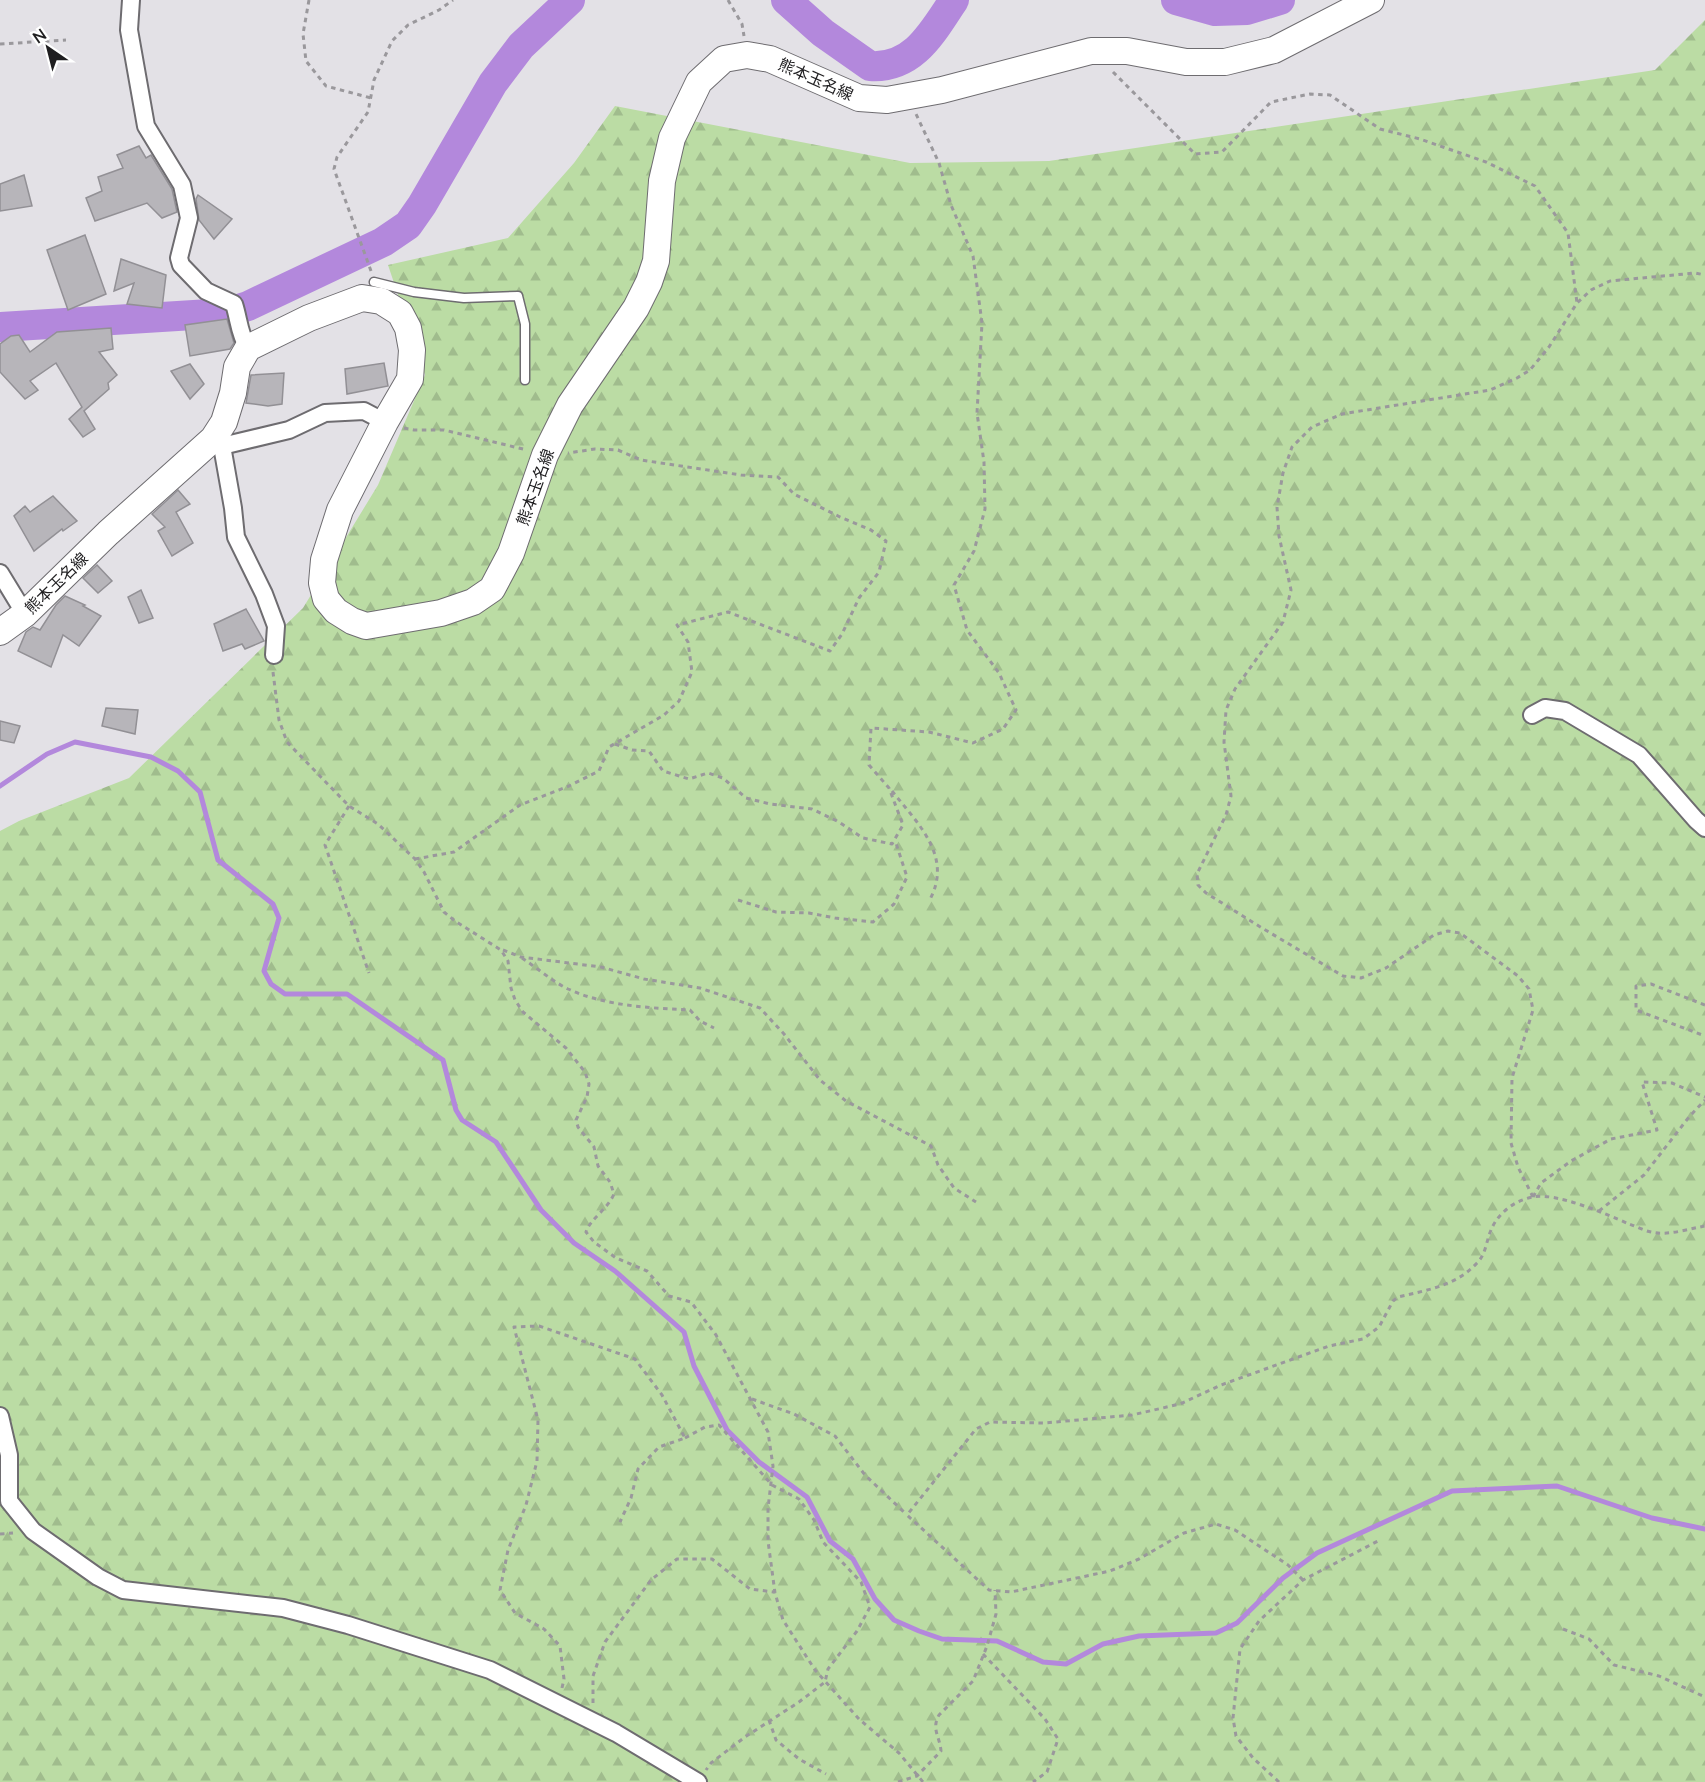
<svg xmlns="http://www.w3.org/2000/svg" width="1705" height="1782" font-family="Lato,'Noto Sans JP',sans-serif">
<defs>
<pattern id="forest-firs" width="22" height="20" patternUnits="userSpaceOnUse" patternTransform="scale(1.5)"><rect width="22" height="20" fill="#bbdca4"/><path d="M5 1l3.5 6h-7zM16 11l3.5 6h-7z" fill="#a0bc8d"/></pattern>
</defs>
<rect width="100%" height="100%" fill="#e3e1e6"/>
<path fill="url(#forest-firs)" d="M1705,20v1762h-1705v-951l19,-10 110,-43 174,-170 75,-123 47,-110 -37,-110 120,-27 66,-75 41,-57 295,57 139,-2 606,-91z"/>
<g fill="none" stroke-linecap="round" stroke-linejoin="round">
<path stroke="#b388dc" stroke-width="5" d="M0,786l47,-32 28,-12 76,15 27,14 22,21 18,68 55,44 6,14 -15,53 7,13 14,10h62l96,66 13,50 6,10 34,22 45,68 33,33 41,28 69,61 10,34 33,64 32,32 48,35 23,44 23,18 22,40 19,21 25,11 23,8 55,2 46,21 23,2 37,-20 36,-8 77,-3 21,-10 46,-45 34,-25 135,-62 105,-5 95,32 53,11"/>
<g stroke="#b388dc" stroke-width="30">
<path d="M786,0l37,33 47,33c44,3 63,-35 84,-66"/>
<path d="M1176,0l39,11 32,-1 33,-10"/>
<path d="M0,327l226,-14 22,-7 135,-64 25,-17 14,-20 71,-122 28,-37 49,-46"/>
</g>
</g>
<g fill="#b7b5ba" stroke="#929095" stroke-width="1.5">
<path d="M139,146l7,12 5,-3 21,34 5,23 -15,6 -15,-15 -52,18 -9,-23 16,-7 -4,-14 25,-9 -6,-13z"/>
<path d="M24,175l8,31 -32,5v-27z"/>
<path d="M198,195l34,24 -18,20 -15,-19 -3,-21z"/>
<path d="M85,235l21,59 -38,16 -21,-60z"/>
<path d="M121,259l45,16 -4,33 -35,-4 7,-21 -20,8z"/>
<path d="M227,319l7,24 -4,6 -40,7 -5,-31z"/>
<path d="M111,328l2,21 -14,3 18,23 -9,8 1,6 -25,22 11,18 -12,8 -14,-18 13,-12 -26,-44 -26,18 8,9 -13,9 -25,-27v-28l11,-8 8,-1 11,17 27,-20z"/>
<path d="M384,363l4,23 -41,8 -2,-25z"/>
<path d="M190,364l14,20 -14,15 -19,-28z"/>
<path d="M284,373l-2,31 -14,2 -22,-3 5,-28z"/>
<path d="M178,490l12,14 -14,8 17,31 -21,13 -14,-25 7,-4 -13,-13z"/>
<path d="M53,496l24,25 -14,10 -1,-2 -28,22 -20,-35 11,-10 5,6z"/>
<path d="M97,565l15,16 -14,12 -15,-15z"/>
<path d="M141,590l12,28 -14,5 -11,-26z"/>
<path d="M65,596l20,9 -2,1 18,10 -22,30 -16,-11 -12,32 -33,-16 8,-19 7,-5 7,3 16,-25z"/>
<path d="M246,609l18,32 -19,8 -3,-5 -19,7 -9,-27z"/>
<path d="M106,708l32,2 -3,24 -33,-8z"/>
<path d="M0,721l20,5 -6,17 -14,-3z"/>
</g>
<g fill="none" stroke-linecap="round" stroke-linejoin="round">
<defs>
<path id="lane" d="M374,282l40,10 50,6 54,-2 7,28v56"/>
<g id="street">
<path d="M131,0l-2,30 17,96 36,59 7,33 -10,40 2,7 25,26 28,13c5,15 5,30 14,44"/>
<path d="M213,439l9,7 11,62 3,29 28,57 12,32 -2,29"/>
<path d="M222,446l67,-16 36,-17 39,-2 21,11"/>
<path d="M0,573l25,41"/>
<path d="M1532,715l13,-7 20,3 74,44 57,65 9,8"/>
<path d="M0,1416l9,39v46l24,30 65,46 25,13 160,18 65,17 142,45 126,63 82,49"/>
</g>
<path id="primary" d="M0,632l25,-18 83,-81 105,-94 11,-17 9,-29 4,-26 11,-19 61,-30 53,-20 19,3 19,12 8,15 4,22 -2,29 -25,43 -45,88 -16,50 -2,23 4,16 10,12 16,10 14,5 75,-13 32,-11 19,-13 19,-36 34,-98 25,-50 66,-97 13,-26 7,-21 6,-80 10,-43 27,-56 25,-23 23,-4 23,4 89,39 28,2 55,-10 149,-39h36l59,11h39l49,-12 97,-50"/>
</defs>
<use href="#lane" stroke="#6e6c70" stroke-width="11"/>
<use href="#street" stroke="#6e6c70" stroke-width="20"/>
<use href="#primary" stroke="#6e6c70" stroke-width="28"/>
<g stroke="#9a989c" stroke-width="3" stroke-dasharray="4.5 4.5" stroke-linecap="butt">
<path d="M309,0l-6,34 3,27 20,25 45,12"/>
<path d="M728,0l14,24 2,12"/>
<path d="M0,44l66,-4"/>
<path d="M1113,72l82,82 27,-2 49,-50 39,-8 20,1 50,34 40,10 66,23 49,24 33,47 9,70"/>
<path d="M371,271l-37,-102 3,-12 31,-45 6,-32 18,-39 16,-16 31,-15 14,-10"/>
<path d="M404,428l10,2h30l83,20"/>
<path d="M273,672l6,48 8,22 62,64 29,18 37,35 9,13 20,40 11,9 46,29 7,11 3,27 4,12 8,12 43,36 19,24 4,12 -2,13 -11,23 2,7 16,20 4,19 12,16 4,12c-7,16 -24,25 -28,38l8,10 22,16 31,13 22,25 22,6 25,33 52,97 5,34 -5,42v33l7,52 8,27 32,50 44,49 40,34 24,29"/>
<path d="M615,744l17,6 17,1 14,20 26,8 19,-6 15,5 23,20 24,6 42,5 27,13 24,16 29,6 11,-19 -14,-37 -20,-23 2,-37 58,4 44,11 30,-14 13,-19 -17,-37 -32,-43 -13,-45 20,-34 11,-42 -1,-47 -7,-49 5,-90 -9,-67 -22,-51 -12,-42 -23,-49"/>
<path d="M892,791c26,33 62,66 37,110"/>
<path d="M349,806l-24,39 44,128"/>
<path d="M415,859l39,-7 66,-47 49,-19 30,-15 10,-24 55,-32 15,-14 13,-29 -4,-30 -11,-17 51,-13 102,39 12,-17 17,-36 20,-26 7,-31 -15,-11 -31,-13 -46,-23 -16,-17 -37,-2 -100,-15 -23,-10 -23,-1 -27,4"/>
<path d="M738,900l38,12 33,1 26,5 38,4 21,-18 13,-27 -12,-37"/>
<path d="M503,950l18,7 80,10 43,12 56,9 60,20 24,26 36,46 26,21 85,45 7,19 16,23 22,14"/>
<path d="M522,958c15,10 30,23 46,31 37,17 82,19 122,21l10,11 14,7"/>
<path d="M1705,1005l-54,-21 -15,2v24l69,26"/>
<path d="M1533,1197l-15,-30 -7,-24 1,-65 21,-68 -4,-21 -11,-13 -58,-43 -12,-2 -14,4 -48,33 -25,10 -18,-2 -81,-48 -56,-35 -8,-8 -1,-11 29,-59 5,-19 -7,-54 2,-32 9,-21 48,-67 8,-32 -12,-54 -2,-29 6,-34 9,-26 20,-20 30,-13 148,-24 27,-12 13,-8 19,-23 28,-44 14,-13 19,-9 85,-8 10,2"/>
<path d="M1533,1197l8,-14 30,-22 40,-22 46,-9 -15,-48 30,1 33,14"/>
<path d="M1599,1211l45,-36 45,-58 16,-17"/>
<path d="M752,1399l42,15 41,22 30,39 41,39"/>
<path d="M685,1438l20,-11 14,-2 53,60 27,14 15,21 9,22 38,40 9,25 -13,24 -29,38 -3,13 -26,20 -54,35 -34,26 -5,7"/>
<path d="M0,1534l13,-1"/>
<path d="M1303,1580l-15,-15 -53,-35 -19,-6 -32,9 -45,26 -29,12 -99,21 -22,-2 -82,-75 69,-86 14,-7 55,1 87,-8 48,-11 41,-19 108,-39 34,-7 16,-12 14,-26 5,-4c29,-7 58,-11 79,-34 9,-9 9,-21 14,-33 7,-17 24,-30 42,-33 23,-5 73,17 96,27 7,2 15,7 22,8 17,4 37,-3 54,-6"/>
<path d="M1563,1629l26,10 25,26 45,11 46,21"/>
<path d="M983,1654l62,65 13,20 -11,33 -14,10"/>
<path d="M562,1688l2,-9 -4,-33 -16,-17 -29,-16 -15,-23 8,-40 18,-45 11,-44 1,-41 -24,-93 25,-1 96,33 27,36 23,43 -26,9 -21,22 -7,29 -11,24"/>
<path d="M593,1703v-27l12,-34 46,-62 26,-21h35l38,30 24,3"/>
<path d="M769,1720l7,20 23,19 27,15"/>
<path d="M898,1782l19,-6 24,-25c-1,-14 -10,-22 -2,-36l34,-34 14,-35 9,-32 -1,-24"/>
<path d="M1279,1782l-26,-24 -17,-22 -3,-18 7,-69 19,-28 44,-41 75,-39"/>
</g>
<use href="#lane" stroke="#fff" stroke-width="8"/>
<use href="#street" stroke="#fff" stroke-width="16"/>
<use href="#primary" stroke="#fff" stroke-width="26"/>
</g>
<g text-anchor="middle" stroke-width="5" stroke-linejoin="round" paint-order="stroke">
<g font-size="16" fill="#1f1e20" stroke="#fff">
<text transform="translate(816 79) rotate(24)" y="6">熊本玉名線</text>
<text transform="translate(535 487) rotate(-70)" y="6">熊本玉名線</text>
<text transform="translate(56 583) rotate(-44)" y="6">熊本玉名線</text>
</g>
</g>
<g transform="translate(48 48) rotate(325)" stroke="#ffffff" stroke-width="4.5" paint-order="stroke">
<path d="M0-4.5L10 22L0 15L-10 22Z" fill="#1f1e20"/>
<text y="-9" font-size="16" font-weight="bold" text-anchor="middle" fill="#1f1e20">N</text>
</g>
</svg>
